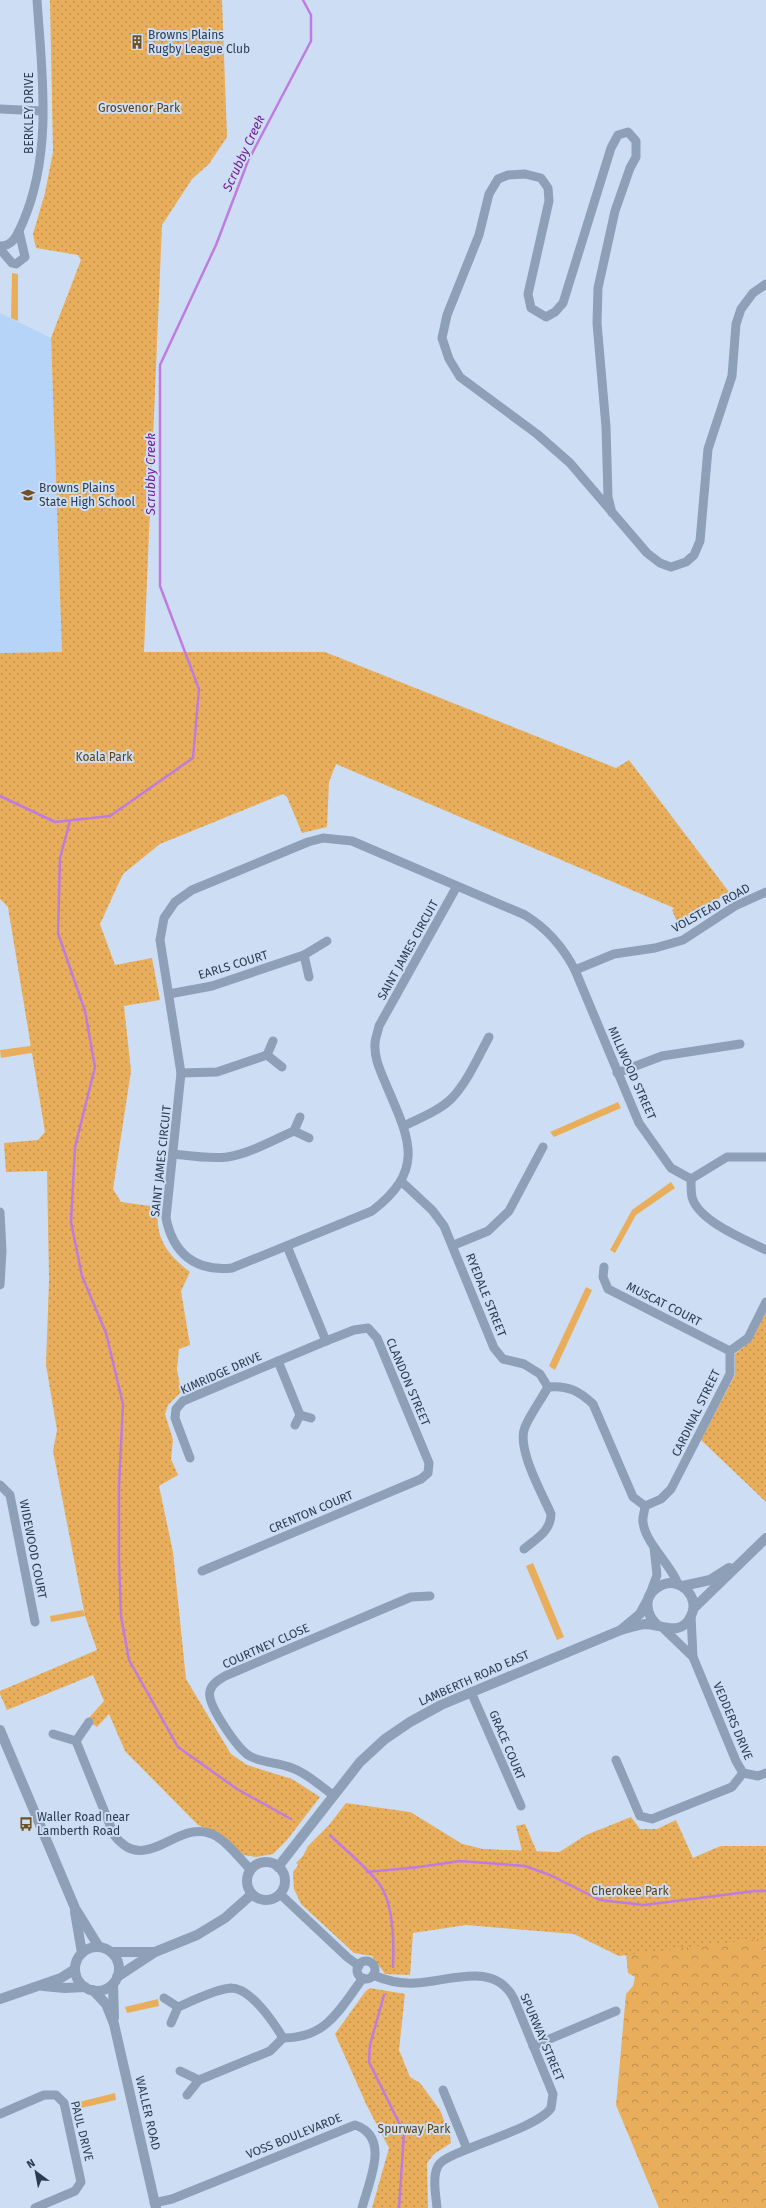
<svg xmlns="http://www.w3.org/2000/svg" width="766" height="2208" font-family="'Fira Sans',sans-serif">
<defs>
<pattern id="forest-crowns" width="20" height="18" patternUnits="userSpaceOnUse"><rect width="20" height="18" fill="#e8ae5b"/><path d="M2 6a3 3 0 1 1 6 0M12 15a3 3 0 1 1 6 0" fill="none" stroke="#bc8f4e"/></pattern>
<pattern id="park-dots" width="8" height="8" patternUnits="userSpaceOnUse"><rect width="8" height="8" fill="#e8ae5b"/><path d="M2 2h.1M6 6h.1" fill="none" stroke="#bc8f4e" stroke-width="1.8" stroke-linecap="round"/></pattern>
</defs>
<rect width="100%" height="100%" fill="#cddef4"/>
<path fill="#b6d4f8" d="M0,313l51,25 11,315h-62z"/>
<g fill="#e8ae5b">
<path d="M12,273l6,1v47l-7,-3z"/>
<path d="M32,1042l1,13 -2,-2 -30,5 -1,-8 30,-4z"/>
<path d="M618,1102l3,6 -67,29 -4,-5z"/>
<path d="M671,1182l4,6 -39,27 -21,38 -5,-3 22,-40z"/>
<path d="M586,1287l6,3 -37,80 -6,-4z"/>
<path d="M533,1563l31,74 -7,3 -31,-74z"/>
<path d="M83,1610l2,6 -34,6 -1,-6z"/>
<path d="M158,1999l1,7 -32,7 -2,-6z"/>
<path d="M115,2093l1,7 -39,9 -2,-6z"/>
</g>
<path fill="url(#forest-crowns)" d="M410,1812l52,32 20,5 211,9 28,-12h45v362h-107l-43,-103 10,-111 7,-8 2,-9 -7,-4 -2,-20 -27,-20 -298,-66 -5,-4 7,-7 5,-10 22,-22z"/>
<g fill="url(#park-dots)">
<path d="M50,0h172l5,137 -18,27 -17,15 -30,46 -18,427h181l291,116 13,-8 100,132 -51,32 -6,-14 2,-2 -338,-144 -7,18 -2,45 -25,6 -15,-36 -4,-3 -123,50 -37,30 -23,50 15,41 37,-7 8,42 -36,6 7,65 -18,118 8,13 37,5c-3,31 8,46 32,65l-9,19 9,54 -11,4 -2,20 4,23 -13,13 -3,9 8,26 -2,19 7,16 -19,11 14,66 13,127 45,75 16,11 45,14 28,18 -33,43 -14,14 -17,3 -13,-2 -20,-19 -25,-11 -73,-74 -16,-37 -12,13 -10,-7 17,-19 -11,-26 -86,35 -7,-16v-3l97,-41 -12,-34 -32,-165 4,-21 -11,-65 3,-85 -2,-109 -41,1 -2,-29 34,-3 7,-8 -37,-225 -8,-8v-246l62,-1 -11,-314 30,-78 -3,-5 -42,-7 -3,-14 12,-41 8,-41z"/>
<path d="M766,1312v190l-65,-62 34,-65v-21l17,-14z"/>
<path d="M346,1803l64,9 52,32 20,5 40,2 -6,-25 9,-2 12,28 21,1 28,-18 45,-18 9,12h17l19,-9 17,38 28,-12h45v92l-147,18 -45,-22 -108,-9 -53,8 -3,42 -25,-1 -13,-18 -18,-3 -53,-49 -7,-15 -1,-17z"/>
<path d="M370,1988l35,6 -6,56 11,27 10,6 20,27 10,26 1,7 -17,11 -7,9 1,45h-56l17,-60 -22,-42 -32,-72 30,-42z"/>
</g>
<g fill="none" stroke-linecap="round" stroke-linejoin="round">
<g stroke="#bf7ce0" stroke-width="2.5">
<path d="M0,796l55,26 55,-6 83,-58 6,-69 -39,-103v-221l56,-120 32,-84 63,-120v-26l-8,-15"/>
<path d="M70,821l-10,37 -2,75 27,78 10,56 -20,80 -4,75 11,54 24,57 17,71 -4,82v76l2,54 8,44 49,87 59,42 54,30"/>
<path d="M330,1835c13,13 40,35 50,50 14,20 14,59 13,82"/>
<path d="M367,1872l52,-5 41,-6 65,5 25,9 50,25 44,5 111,-14h11"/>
<path d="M384,1995l-14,50 -1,17 35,71 -5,75"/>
</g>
<g stroke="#8da0b7" stroke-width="9">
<path d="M0,109l42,2"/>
<path d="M0,246c14,0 18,-13 23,-24 30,-70 19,-148 14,-222"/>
<path d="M0,249l12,14 4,1 9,-7 -6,-26"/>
<path d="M612,513l-4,-16 -2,-70 -9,-104 1,-35 17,-77 15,-43 6,-11v-16l-8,-9 -10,3 -7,13 -48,155 -8,9 -9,5 -15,-9 -3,-14 21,-93 -1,-13 -7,-10 -16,-4 -17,1 -10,4 -9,15 -10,41 -32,80 -5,23 7,21 11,18 77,57 33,29 77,90 13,10 11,4 15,-5 8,-7 6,-14 8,-92 24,-73 4,-52 5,-15 12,-16 13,-9"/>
<path d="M457,886l-78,140c-1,6 -4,12 -4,18 -1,13 5,26 10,38 23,55 43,86 -13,129l-140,57c-37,4 -59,-15 -66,-50l15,-145 -21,-133 4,-22 11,-16 17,-12 116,-48 15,-4 29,3 173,74c23,14 38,32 50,55l64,153 32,45 20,11c0,6 0,13 1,18 6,24 54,43 74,53"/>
<path d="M575,970l39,-16 41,-6 28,-8 52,-34 31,-14"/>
<path d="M309,977l-5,-22 23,-14"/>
<path d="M169,994l43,-8 92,-31"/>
<path d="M273,1041l-6,14 15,12"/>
<path d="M181,1073l36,-1 50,-17"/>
<path d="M617,1073l45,-17 78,-12"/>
<path d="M300,1117l-6,14 15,7"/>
<path d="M404,1126c16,-8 35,-15 48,-28 16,-17 26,-41 37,-61"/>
<path d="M173,1154c18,2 36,5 54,3 22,-3 46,-17 67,-26"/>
<path d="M691,1179l36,-22h39"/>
<path d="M402,1182l30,28 12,16 50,122 9,11 21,5 16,10 8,13c20,-2 31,4 45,17l40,93 12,9c0,5 -3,11 -2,16 2,21 27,41 35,62"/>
<path d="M0,1212l2,39 -2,34"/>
<path d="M454,1245l34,-14 21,-20 34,-64"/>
<path d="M604,1267l-1,10 5,12 122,62"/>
<path d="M278,1361l22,54"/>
<path d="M295,1425l5,-10 11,3"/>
<path d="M190,1458l-15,-40 1,-9 7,-8 143,-60"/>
<path d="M0,1485l10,10 25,127"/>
<path d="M645,1506l16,-7 10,-10 59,-115v-23l18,-13 18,-36"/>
<path d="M524,1549c12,-10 27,-18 27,-35 -9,-21 -35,-66 -26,-87 6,-14 16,-27 23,-40"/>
<path d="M202,1571l219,-92 7,-6 1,-10 -52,-125 -9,-10 -14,2 -28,11 -39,-95"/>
<path d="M650,1594l7,-19 -3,-28"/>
<path d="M691,1616l2,41 43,104 7,12 15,3 8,-3"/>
<path d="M664,1629l29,28"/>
<path d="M471,1692l50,114"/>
<path d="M53,1734l23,7 13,-19"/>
<path d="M76,1741l38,94c32,42 62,-16 98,-1 15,7 27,24 39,36"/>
<path d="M616,1760l24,56 12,3 80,-32 11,-14"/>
<path d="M333,1795c-13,-9 -26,-22 -41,-27 -14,-6 -32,-5 -44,-13 -11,-8 -42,-51 -38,-64 2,-8 9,-11 15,-15l186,-79 19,-1"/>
<path d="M280,1894l67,63 12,9"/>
<circle cx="366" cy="1970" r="9"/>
<path d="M373,1975c14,6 27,9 42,8 33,-1 80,-23 99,16l39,95 -2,14c-11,17 -72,35 -93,45 -6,3 -16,6 -20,13 -6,11 -2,30 -1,42"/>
<path d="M164,1998l14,9 -7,16"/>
<path d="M178,2007c14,-6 38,-18 53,-19 20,0 43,35 52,50"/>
<path d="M533,2046l83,-35"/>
<path d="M180,2071l19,9"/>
<path d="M443,2090l24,59"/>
<path d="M187,2095l12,-15 71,-29 13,-13c44,0 56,-28 80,-60"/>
<path d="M0,2114l44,-19h12l8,8 17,79 -6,9 -40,17"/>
<path d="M154,2203l18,-4 183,-74c36,12 14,56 7,83"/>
</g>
<g stroke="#8da0b7" stroke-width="10">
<path d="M683,1586l27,-6 19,-12"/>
<path d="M694,1608l72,-70"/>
<path d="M622,1629l18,-15 7,-13"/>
<path d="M0,1730l75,178 24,39"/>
<circle cx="266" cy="1881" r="19"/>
<path d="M278,1867l82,-105 25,-23 25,-17 31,-17 180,-75c7,-2 16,-5 24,-6 16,0 36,14 46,-8 10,-19 -12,-41 -31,-30 -18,9 -15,28 -2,40"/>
<path d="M75,1912l7,41"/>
<circle cx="97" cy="1969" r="22"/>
<path d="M111,1952h42"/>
<path d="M117,1977l38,-25 42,-17 28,-17 27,-24"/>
<path d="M113,1984l1,34"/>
<path d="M43,1986l22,2 20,-1"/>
<path d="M93,1990l13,14 8,20 42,184"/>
<path d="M0,1999l61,-21 14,-9"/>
</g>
</g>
<defs>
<symbol id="building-bare" viewBox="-9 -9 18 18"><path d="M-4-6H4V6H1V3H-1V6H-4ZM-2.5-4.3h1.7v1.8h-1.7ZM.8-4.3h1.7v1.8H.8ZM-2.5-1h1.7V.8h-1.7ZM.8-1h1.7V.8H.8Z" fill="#705126" stroke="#cddef4" stroke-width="2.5" paint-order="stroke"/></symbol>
<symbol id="school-bare" viewBox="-9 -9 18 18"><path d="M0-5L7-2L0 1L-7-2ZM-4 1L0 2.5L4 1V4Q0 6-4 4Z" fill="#705126" stroke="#cddef4" stroke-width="2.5" paint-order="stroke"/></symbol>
<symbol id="bus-bare" viewBox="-9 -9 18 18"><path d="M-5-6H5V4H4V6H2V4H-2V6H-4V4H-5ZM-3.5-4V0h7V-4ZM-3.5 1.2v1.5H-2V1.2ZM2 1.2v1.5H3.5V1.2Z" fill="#705126" stroke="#cddef4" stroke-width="2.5" paint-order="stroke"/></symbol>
</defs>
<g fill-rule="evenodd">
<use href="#building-bare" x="127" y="32" width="20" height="20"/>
<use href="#school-bare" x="18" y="485" width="20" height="20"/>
<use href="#bus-bare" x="16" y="1814" width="20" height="20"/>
</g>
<g text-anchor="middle" stroke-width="4" stroke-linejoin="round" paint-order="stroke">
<g font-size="12" fill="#2a3c51" stroke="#cddef4" text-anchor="start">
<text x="148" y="39">Browns Plains<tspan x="148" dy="14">Rugby League Club</tspan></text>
<text x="39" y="492">Browns Plains<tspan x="39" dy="14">State High School</tspan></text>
<text x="37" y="1821">Waller Road near<tspan x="37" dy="14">Lamberth Road</tspan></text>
</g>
<g font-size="12" fill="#5e3f0f" stroke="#cddef4">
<text x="139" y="112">Grosvenor Park</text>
<text x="104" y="761">Koala Park</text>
<text x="630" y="1895">Cherokee Park</text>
<text x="414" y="2133">Spurway Park</text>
</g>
<g font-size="12" fill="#2a3c51" stroke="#cddef4">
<text transform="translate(29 113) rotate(-90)" y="4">BERKLEY DRIVE</text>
<text transform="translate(711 908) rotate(-29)" y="4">VOLSTEAD ROAD</text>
<text transform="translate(408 950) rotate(-61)" y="4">SAINT JAMES CIRCUIT</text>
<text transform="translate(233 965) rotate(-17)" y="4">EARLS COURT</text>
<text transform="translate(632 1073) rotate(66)" y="4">MILLWOOD STREET</text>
<text transform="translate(161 1161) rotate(-84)" y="4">SAINT JAMES CIRCUIT</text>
<text transform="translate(486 1295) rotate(68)" y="4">RYEDALE STREET</text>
<text transform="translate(664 1304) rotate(27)" y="4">MUSCAT COURT</text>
<text transform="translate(221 1373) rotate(-24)" y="4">KIMRIDGE DRIVE</text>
<text transform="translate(408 1382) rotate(67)" y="4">CLANDON STREET</text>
<text transform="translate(696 1413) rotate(-64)" y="4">CARDINAL STREET</text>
<text transform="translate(311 1512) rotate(-23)" y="4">CRENTON COURT</text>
<text transform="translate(33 1549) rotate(79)" y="4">WIDEWOOD COURT</text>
<text transform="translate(266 1646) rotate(-24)" y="4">COURTNEY CLOSE</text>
<text transform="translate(474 1678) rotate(-24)" y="4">LAMBERTH ROAD EAST</text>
<text transform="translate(733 1721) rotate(67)" y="4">VEDDERS DRIVE</text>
<text transform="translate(507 1745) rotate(67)" y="4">GRACE COURT</text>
<text transform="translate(542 2037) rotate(67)" y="4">SPURWAY STREET</text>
<text transform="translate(148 2113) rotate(77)" y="4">WALLER ROAD</text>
<text transform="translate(82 2131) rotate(76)" y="4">PAUL DRIVE</text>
<text transform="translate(294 2136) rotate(-22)" y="4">VOSS BOULEVARDE</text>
</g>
<g font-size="13" font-style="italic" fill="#721c94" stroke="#cddef4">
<text transform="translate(243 153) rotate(-65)" y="5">Scrubby Creek</text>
<text transform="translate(150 474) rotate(-90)" y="5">Scrubby Creek</text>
</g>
</g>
<g transform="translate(36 2172) rotate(328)" stroke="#cddef4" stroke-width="3" paint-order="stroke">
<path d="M0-3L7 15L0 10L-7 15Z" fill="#2a3c51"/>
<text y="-6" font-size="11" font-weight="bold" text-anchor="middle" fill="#2a3c51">N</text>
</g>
</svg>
